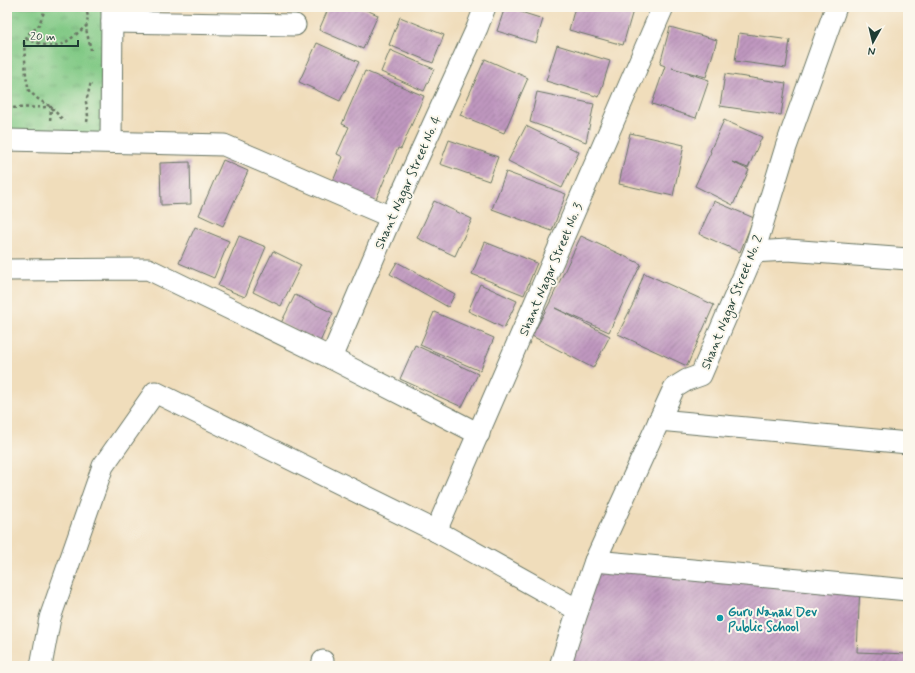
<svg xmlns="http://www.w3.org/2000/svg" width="915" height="673" font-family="Mynerve,sans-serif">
<defs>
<pattern id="grass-tufts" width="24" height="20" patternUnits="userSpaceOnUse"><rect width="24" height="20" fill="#81c985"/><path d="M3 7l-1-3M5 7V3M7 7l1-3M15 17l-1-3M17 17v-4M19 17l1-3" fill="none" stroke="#69a46e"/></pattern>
<pattern id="building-hatch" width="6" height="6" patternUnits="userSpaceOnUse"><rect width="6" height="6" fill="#bf97bf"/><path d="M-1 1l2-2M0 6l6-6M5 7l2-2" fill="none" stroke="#9b7c9c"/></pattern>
</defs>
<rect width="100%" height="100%" fill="#fbf7ec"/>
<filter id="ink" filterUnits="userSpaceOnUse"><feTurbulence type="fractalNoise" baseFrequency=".025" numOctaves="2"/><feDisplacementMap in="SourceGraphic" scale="8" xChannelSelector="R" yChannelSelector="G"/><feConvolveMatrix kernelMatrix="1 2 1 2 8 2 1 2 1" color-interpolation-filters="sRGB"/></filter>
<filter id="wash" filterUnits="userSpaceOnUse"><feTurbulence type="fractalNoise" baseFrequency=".012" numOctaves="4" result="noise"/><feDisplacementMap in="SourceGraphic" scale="16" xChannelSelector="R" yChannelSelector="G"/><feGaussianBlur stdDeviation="0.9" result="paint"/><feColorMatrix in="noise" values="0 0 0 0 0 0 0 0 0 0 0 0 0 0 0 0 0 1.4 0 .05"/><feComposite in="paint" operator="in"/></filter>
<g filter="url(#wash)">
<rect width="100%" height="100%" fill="#f0ddbb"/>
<path fill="url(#grass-tufts)" stroke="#50835c" d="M7,7h105l-1,135 -104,-2z"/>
<g id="blocks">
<g fill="url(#building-hatch)">
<path d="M329,7h30l19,8 -15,34 -44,-19z"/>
<path d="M505,7l38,12 -7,24 -39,-12z"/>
<path d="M575,7h59l-11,38 -54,-15z"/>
<path d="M400,17l44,18 -11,28 -44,-18z"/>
<path d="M670,27l47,13 -11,37 -34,-9 37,12 -13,38 -44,-14 13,-38 -5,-2z"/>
<path d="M739,33l51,7 -4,28 -51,-7z"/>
<path d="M317,43l42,19 -19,39 -41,-19z"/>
<path d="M557,45l53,16 -11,36 -53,-16z"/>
<path d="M390,50l44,19 -10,22 -43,-19z"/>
<path d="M485,59l43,19 -24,55 -44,-18z"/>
<path d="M365,71l59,25 -23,53 -3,-1 -24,56 -43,-18 12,-29 -6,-3 12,-27 -7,-3z"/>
<path d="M725,74l61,9 -5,32 -61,-9z"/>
<path d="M537,92l57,12 -8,38 -56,-20z"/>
<path d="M724,120l38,17 -14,31 -16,-6 17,8 -16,35 -38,-19 16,-34 -1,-1z"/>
<path d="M526,126l53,26 -17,36 -54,-27z"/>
<path d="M630,133l54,12 -11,51 -54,-12z"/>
<path d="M449,140l49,17 -9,24 -49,-17z"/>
<path d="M223,160l25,11 -25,55 -24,-11z"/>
<path d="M190,162l1,42 -30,1 -1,-42z"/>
<path d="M506,172l60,22 -14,37 -60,-22z"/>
<path d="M434,201l38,18 -17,37 -38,-18z"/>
<path d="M714,201l40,17 -14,34 -41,-18z"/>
<path d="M195,227l34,14 -15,37 -35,-15z"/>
<path d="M239,236l27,11 -21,50 -27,-11z"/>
<path d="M581,236l60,28 -32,68 -54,-24 55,28 -17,32 -61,-32 17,-32z"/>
<path d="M485,242l52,21 -13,32 -52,-21z"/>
<path d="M273,251l28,14 -20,41 -28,-14z"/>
<path d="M397,262l58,32 -7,13 -58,-33z"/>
<path d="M644,273l70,32 -27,61 -69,-32 16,-32z"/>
<path d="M480,284l37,17 -13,27 -36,-17z"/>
<path d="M295,295l38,18 -13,29 -39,-19z"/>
<path d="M434,312l60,26 -14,33 -60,-26z"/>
<path d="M415,345l63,29 -16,33 -62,-28z"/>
<path d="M595,561l265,24 -3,67 51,2v12h-338z"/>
</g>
</g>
</g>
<g filter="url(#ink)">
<use href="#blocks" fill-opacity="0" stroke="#687563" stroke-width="1"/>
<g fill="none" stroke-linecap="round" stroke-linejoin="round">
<defs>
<g id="minor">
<path d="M112,22l183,3"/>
<path d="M7,140l217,5 167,72"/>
<path d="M111,142l1,-133"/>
<path d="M754,252l34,-2 120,9"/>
<path d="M7,270l141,-1 183,89 148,76"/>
<path d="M331,358l60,-141 86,-189 8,-21"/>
<path d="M659,420l249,23"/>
<path d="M436,531l227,-524"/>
<path d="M595,561l313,29"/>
<path d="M41,666l9,-48 53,-152 52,-74 281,139 142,79"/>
<path d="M322,666l1,-5"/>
<path d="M560,666l18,-56 17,-49 79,-173 13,-8 14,-5 53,-123 32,-105 50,-140"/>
</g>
</defs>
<use href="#minor" stroke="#687563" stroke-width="23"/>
<g stroke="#687563" stroke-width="2.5" stroke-dasharray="3 3" stroke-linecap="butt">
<path d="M43,7l1,5 -6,15 -10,7 -4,9 2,33 3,15 9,8 13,8 13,14"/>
<path d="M85,7l3,9 -2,13 5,21"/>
<path d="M26,39c10,3 27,11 37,5 8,-5 16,-12 23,-18"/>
<path d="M7,108l44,-1 -1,15"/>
<path d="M87,122l1,-6 -2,-14 5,-20"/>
</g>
<use href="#minor" stroke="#fff" stroke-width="21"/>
</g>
</g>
<circle fill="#0f9aa8" stroke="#fbf7ec" stroke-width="1.5" cx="720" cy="618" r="4"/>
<g text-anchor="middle" stroke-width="4" stroke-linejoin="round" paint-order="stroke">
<g font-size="13" fill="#1f3d34" stroke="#fbf7ec">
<text transform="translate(407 182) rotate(-66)" y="5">Shant Nagar Street No. 4</text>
<text transform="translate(550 269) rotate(-67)" y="5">Shant Nagar Street No. 3</text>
<text transform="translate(731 302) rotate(-68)" y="5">Shant Nagar Street No. 2</text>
</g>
<g font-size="13" font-weight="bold" fill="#0d838f" stroke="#fbf7ec" text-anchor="start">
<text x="728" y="616">Guru Nanak Dev<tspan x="728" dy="15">Public School</tspan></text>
</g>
</g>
<rect width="915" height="673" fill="none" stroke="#fbf7ec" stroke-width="24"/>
<g transform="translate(873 42) rotate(188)" stroke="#fbf7ec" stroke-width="3" paint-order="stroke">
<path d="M0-3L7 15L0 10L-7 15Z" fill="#1f3d34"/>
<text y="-6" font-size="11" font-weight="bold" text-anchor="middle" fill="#1f3d34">N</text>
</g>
<path d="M24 40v6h54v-6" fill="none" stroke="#1f3d34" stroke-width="2"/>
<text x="30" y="40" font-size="12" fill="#1f3d34" stroke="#fbf7ec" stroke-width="3" paint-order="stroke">20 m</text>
</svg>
